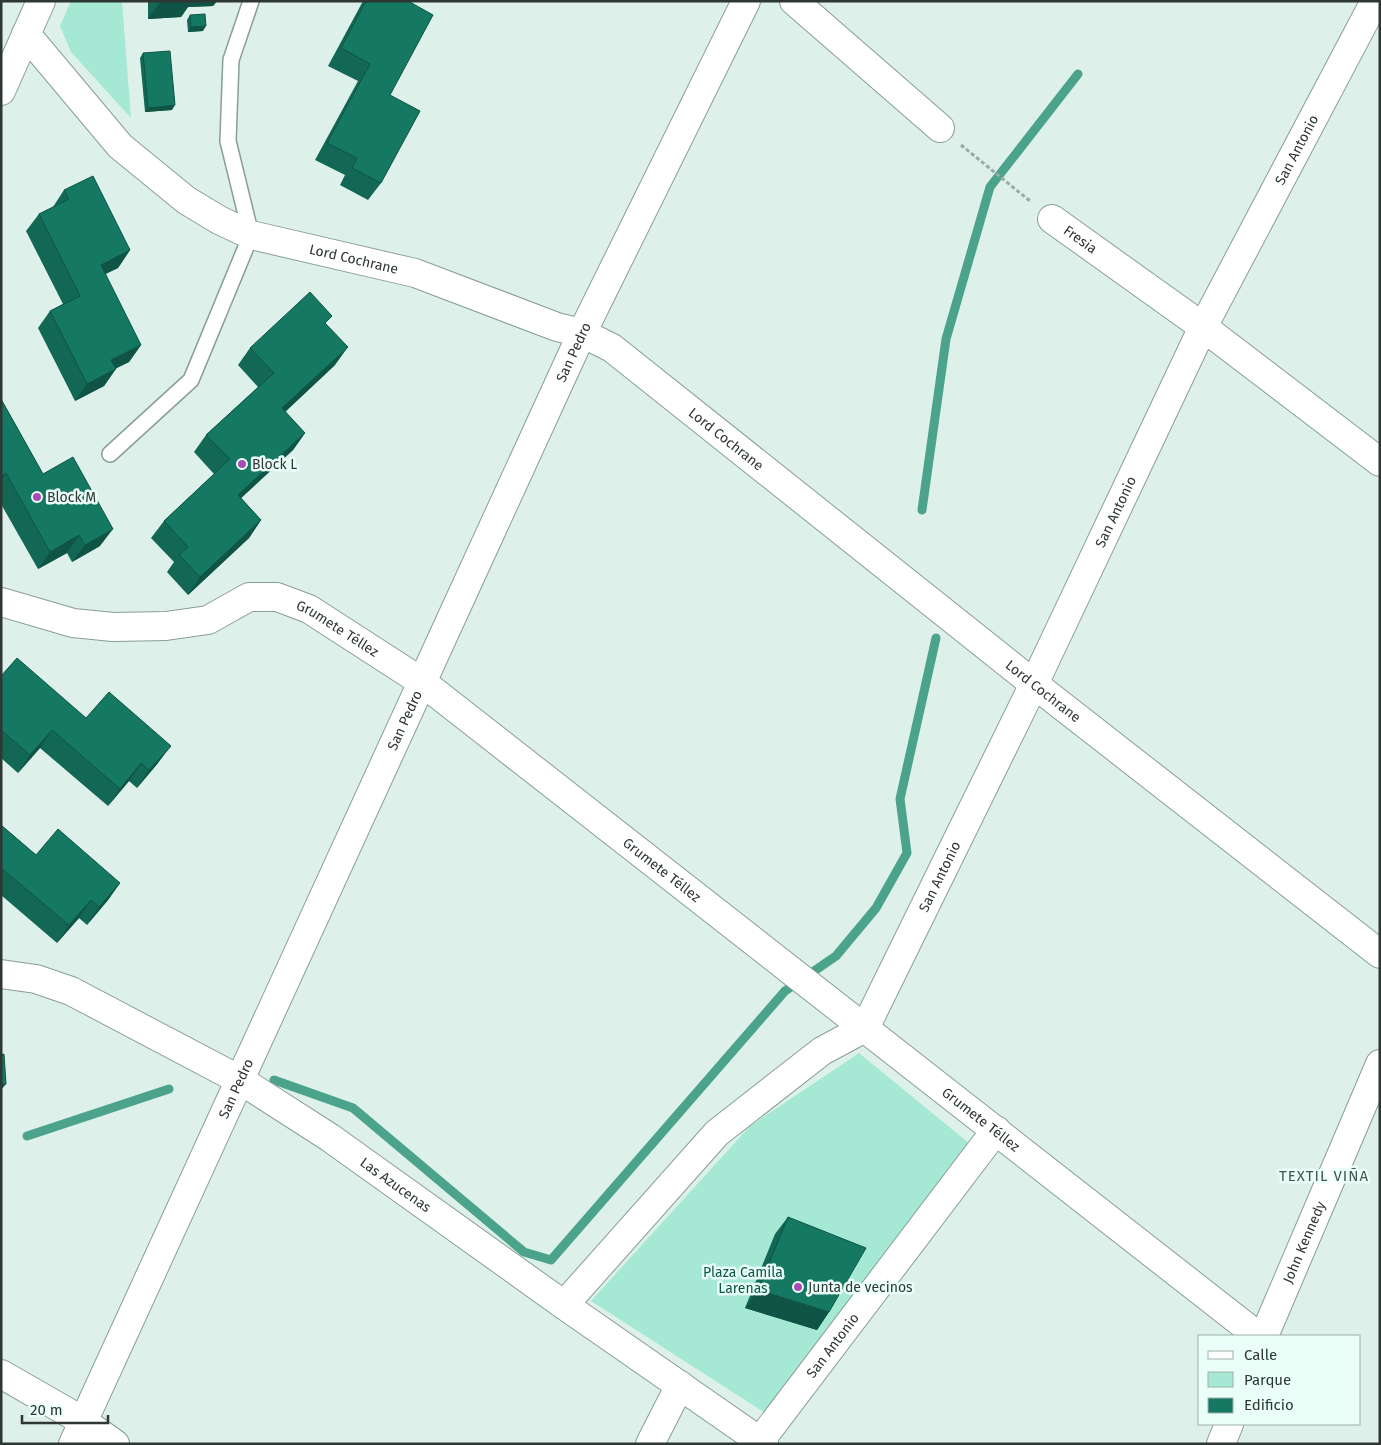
<svg xmlns="http://www.w3.org/2000/svg" width="1381" height="1445" font-family="'Fira Sans',sans-serif">
<rect width="100%" height="100%" fill="#ddf1ea"/>
<g fill="#a5e9d4">
<path d="M71,1h51l9,117 -60,-66 -11,-26z"/>
<path d="M859,1053l111,91 -205,269 -174,-112 159,-175z"/>
</g>
<g fill="none" stroke-linecap="round" stroke-linejoin="round">
<g stroke="#4ba38c" stroke-width="9">
<path d="M922,510l24,-171 44,-152 88,-113"/>
<path d="M274,1080l79,28 171,144 27,8 234,-269 51,-35 40,-48 31,-55 -7,-54 36,-161"/>
<path d="M27,1136l142,-47"/>
</g>
<defs>
<path id="lane" d="M110,454l81,-74 60,-145 -23,-94 3,-81 20,-59"/>
<g id="street">
<path d="M794,1l146,127"/>
<path id="s1" d="M26,34l94,112 66,54 33,20 32,15 164,38 142,54 25,6 30,15 422,336 346,270"/>
<path d="M1,91l40,-90"/>
<path id="s2" d="M1052,219l151,108 177,135"/>
<path id="s3" d="M1,602l72,21 40,4 53,-1 42,-6 41,-23h28l32,12 113,73 836,654"/>
<path id="s4" d="M1,974l35,5 35,12 169,89 89,57 235,168 200,139"/>
<path id="s5" d="M564,1305l153,-172 105,-82 43,-23 169,-344 169,-357 172,-326"/>
<path id="s6" d="M1264,1336l116,-272"/>
<path d="M1,1374l82,47 32,23"/>
<path id="s7" d="M760,1441l236,-311"/>
<path id="s8" d="M73,1444l509,-1111 164,-332"/>
<path d="M650,1444l30,-59"/>
<path d="M1221,1444l8,-20"/>
</g>
</defs>
<use href="#lane" stroke="#8a9d97" stroke-width="18"/>
<use href="#street" stroke="#8a9d97" stroke-width="30"/>
<path stroke="#9baba5" stroke-width="3" stroke-dasharray="4 2.5" stroke-linecap="butt" d="M961,145l69,56"/>
<use href="#lane" stroke="#fff" stroke-width="15"/>
<use href="#street" stroke="#fff" stroke-width="28"/>
</g>
<g fill="#126755">
<path d="M148,1h69l-4,5 -25,1 -7,10 -33,2z"/>
<path d="M363,1h45l-18,94 -9,88 -13,17 -28,-15 5,-10 -30,-15 43,-79 -30,-15z"/>
<path d="M190,15l13,16 -15,1 -1,-12z"/>
<path d="M143,53l29,57 -27,2 -5,-54z"/>
<path d="M64,190l66,60 -12,18 -13,6 36,71 -12,17 -13,6 -12,18 -29,15 -37,-73 12,-17 13,-7 -37,-73 13,-17 14,-7z"/>
<path d="M326,324l9,41 -50,47 20,21 -12,17 -52,48 20,22 -12,18 -61,57 -21,-23 7,-10 -23,-24 13,-17 50,-47 -20,-22 12,-17 52,-48 -20,-22 12,-17z"/>
<path d="M1,399l42,75 57,72 -28,16 -5,-9 -29,16 -37,-65z"/>
<path d="M1,676l85,42 72,45 -21,25 -8,-7 -21,25 -68,-58 -22,25 -17,-15z"/>
<path d="M1,825l35,30 84,28 -12,17 -21,25 -8,-7 -22,25 -56,-48z"/>
<path d="M788,1217l41,95 -12,18 -72,-22 30,-74z"/>
</g>
<g fill="#0f5445">
<path d="M161,1h56l-4,5 -25,1 -7,10 -33,2z"/>
<path d="M206,26l-3,5 -15,1 3,-5z"/>
<path d="M175,105l-3,5 -27,2 3,-4z"/>
<path d="M130,250l-12,18 -29,14 12,-17z"/>
<path d="M141,345l-12,17 -30,15 12,-17z"/>
<path d="M348,347l-13,18 -65,61 12,-18z"/>
<path d="M116,369l-12,17 -29,15 12,-17z"/>
<path d="M305,433l-12,17 -67,62 12,-17z"/>
<path d="M6,473l-5,7v-4z"/>
<path d="M261,520l-12,18 -61,57 12,-18z"/>
<path d="M113,529l-13,17 -28,16 13,-17z"/>
<path d="M79,535l-12,18 -29,16 12,-17z"/>
<path d="M52,730l-12,18 -22,25 12,-18z"/>
<path d="M171,746l-13,17 -21,25 12,-18z"/>
<path d="M141,763l-12,18 -21,25 12,-17z"/>
<path d="M120,883l-12,17 -21,25 12,-18z"/>
<path d="M91,900l-12,18 -22,25 12,-18z"/>
<path d="M1,1084h5l-5,6z"/>
<path d="M758,1290l71,22 -12,18 -72,-22z"/>
</g>
<g fill="#157863" stroke="#0f5445">
<path d="M366,1h42l25,14 -43,80 30,16 -39,72 -29,-15 5,-10 -30,-15 43,-79 -29,-16z"/>
<path d="M205,14l1,12 -15,1 -1,-12z"/>
<path d="M170,51l5,54 -27,3 -5,-55z"/>
<path d="M93,176l37,74 -29,15 40,80 -30,15 5,9 -29,15 -37,-73 30,-15 -41,-82 30,-15 -5,-9z"/>
<path d="M310,292l22,24 -7,7 23,24 -66,61 23,25 -67,62 23,25 -61,57 -21,-22 9,-8 -24,-26 66,-62 -24,-24 68,-62 -24,-25z"/>
<path d="M1,399l42,75 30,-17 40,72 -28,16 -6,-10 -29,17 -44,-79 -5,3z"/>
<path d="M17,658l69,60 23,-26 62,54 -22,24 -8,-7 -21,26 -68,-59 -22,25 -29,-25v-54z"/>
<path d="M1,825l35,30 22,-26 62,54 -21,24 -8,-7 -22,25 -68,-57z"/>
<path d="M4,1054l2,30h-5v-29z"/>
<path d="M788,1217l78,31 -37,64 -71,-22z"/>
</g>
<g fill="#a94bb4" stroke="#eafff8" stroke-width="2">
<circle cx="242" cy="464" r="5"/>
<circle cx="37" cy="497" r="5"/>
<circle cx="798" cy="1287" r="5"/>
</g>
<g text-anchor="middle" stroke-width="5" stroke-linejoin="round" paint-order="stroke">
<g font-size="14" fill="#2f3734" stroke="#eafff8">
<text dy="5" stroke="none"><textPath href="#s5" startOffset="1391">San Antonio</textPath></text>
<text dy="5" stroke="none"><textPath href="#s2" startOffset="35">Fresia</textPath></text>
<text dy="5" stroke="none"><textPath href="#s1" startOffset="411">Lord Cochrane</textPath></text>
<text dy="5" stroke="none"><textPath href="#s8" startOffset="1201">San Pedro</textPath></text>
<text dy="5" stroke="none"><textPath href="#s1" startOffset="831">Lord Cochrane</textPath></text>
<text dy="5" stroke="none"><textPath href="#s5" startOffset="986">San Antonio</textPath></text>
<text dy="5" stroke="none"><textPath href="#s3" startOffset="354">Grumete Téllez</textPath></text>
<text dy="5" stroke="none"><textPath href="#s1" startOffset="1236">Lord Cochrane</textPath></text>
<text dy="5" stroke="none"><textPath href="#s8" startOffset="796">San Pedro</textPath></text>
<text dy="5" stroke="none"><textPath href="#s3" startOffset="759">Grumete Téllez</textPath></text>
<text dy="5" stroke="none"><textPath href="#s5" startOffset="581">San Antonio</textPath></text>
<text dy="5" stroke="none"><textPath href="#s8" startOffset="391">San Pedro</textPath></text>
<text dy="5" stroke="none"><textPath href="#s3" startOffset="1164">Grumete Téllez</textPath></text>
<text dy="5" stroke="none"><textPath href="#s4" startOffset="451">Las Azucenas</textPath></text>
<text dy="5" stroke="none"><textPath href="#s6" startOffset="102">John Kennedy</textPath></text>
<text dy="5" stroke="none"><textPath href="#s7" startOffset="120">San Antonio</textPath></text>
</g>
<g font-size="14" fill="#2f3734" stroke="#eafff8" text-anchor="start">
<text x="252" y="469">Block L</text>
<text x="47" y="502">Block M</text>
<text x="808" y="1292">Junta de vecinos</text>
</g>
<g font-size="14" fill="#0b5646" stroke="#eafff8">
<text x="743" y="1277">Plaza Camila<tspan x="743" dy="16">Larenas</tspan></text>
</g>
<g font-size="15" letter-spacing="1" fill="#445650" stroke="#eafff8">
<text x="1324" y="1181">TEXTIL VIÑA</text>
</g>
</g>
<rect width="1381" height="1445" fill="none" stroke="#2f3734" stroke-width="5"/>
<rect x="1198" y="1335" width="162" height="90" fill="#eafff8" stroke="#9fafaa"/>
<rect x="1208" y="1351" width="25" height="8" fill="#ffffff" stroke="#9fafaa"/>
<text x="1244" y="1360" font-size="15" fill="#2f3734">Calle</text>
<rect x="1208" y="1372" width="25" height="15" fill="#a5e9d4" stroke="#9fafaa"/>
<text x="1244" y="1385" font-size="15" fill="#2f3734">Parque</text>
<rect x="1208" y="1398" width="25" height="15" fill="#157863" stroke="#9fafaa"/>
<text x="1244" y="1410" font-size="15" fill="#2f3734">Edificio</text>
<path d="M22 1415v8h86v-8" fill="none" stroke="#2f3734" stroke-width="2.5"/>
<text x="30" y="1415" font-size="15" fill="#2f3734" stroke="#eafff8" stroke-width="4" paint-order="stroke">20 m</text>
</svg>
